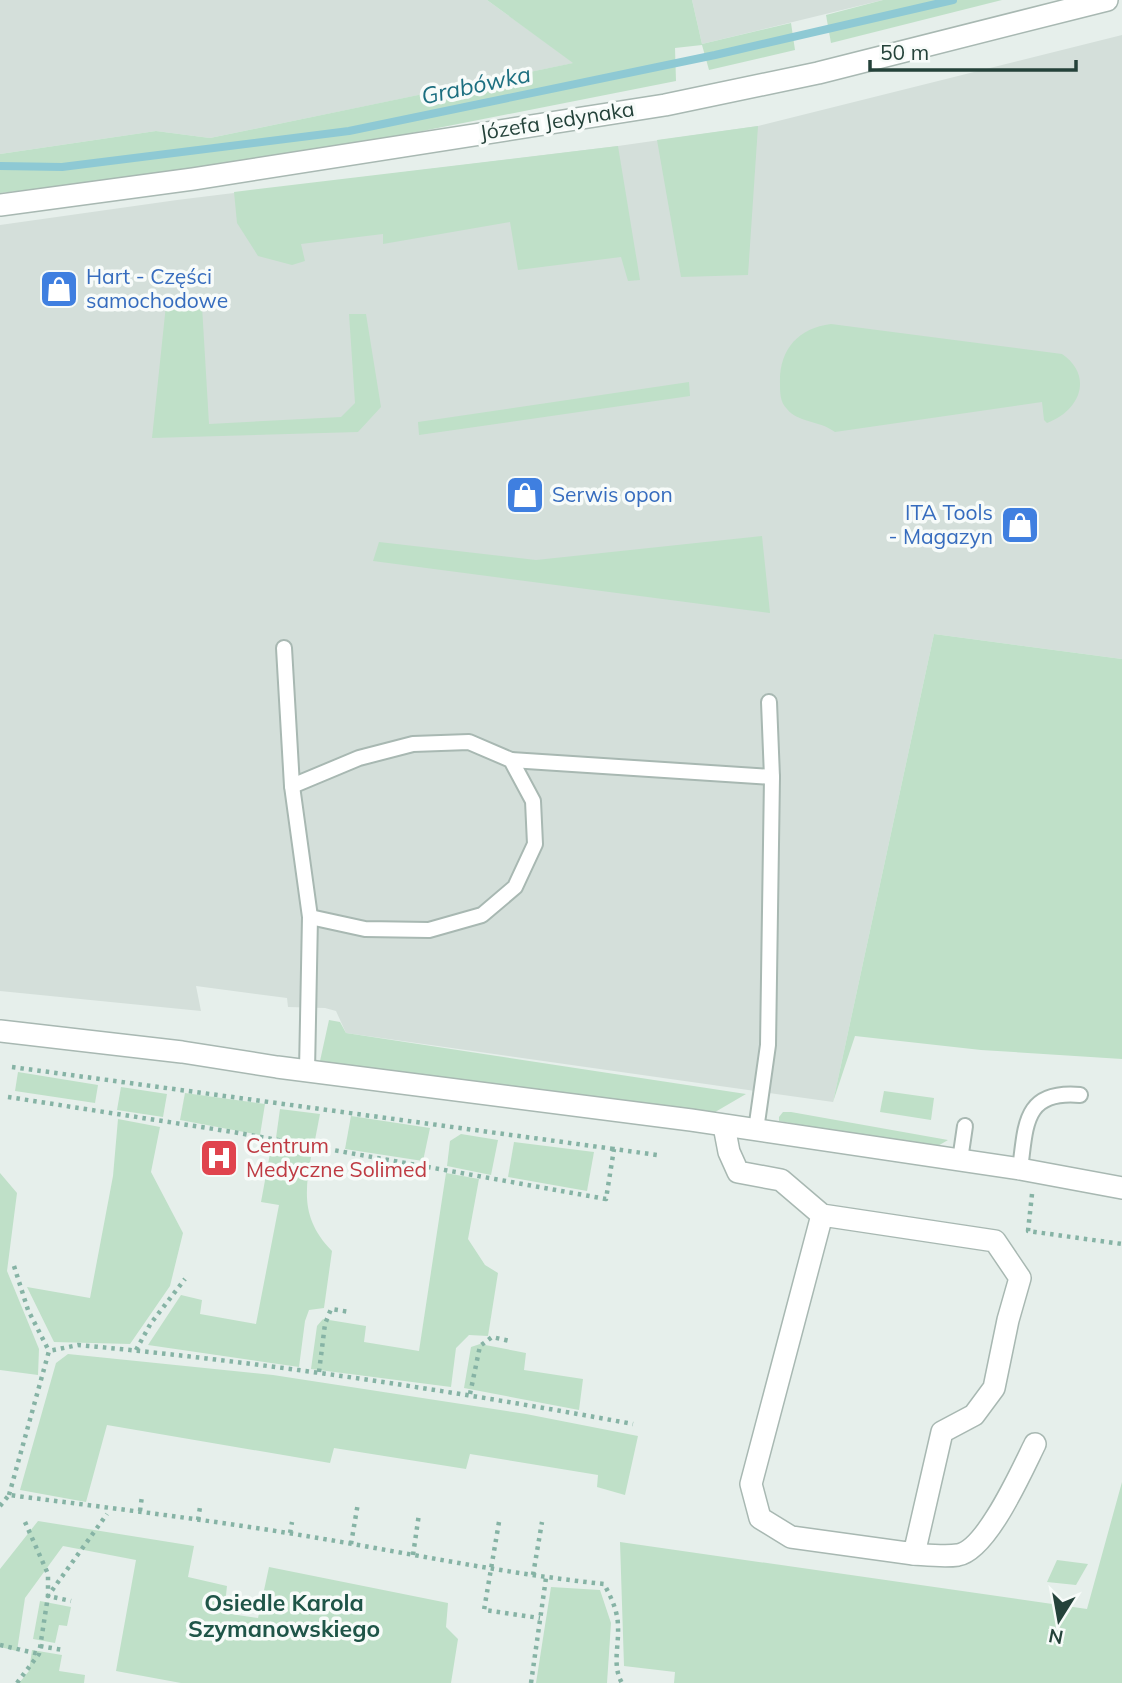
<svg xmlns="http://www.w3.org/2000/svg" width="1122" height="1683" font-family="Mulish,sans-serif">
<rect width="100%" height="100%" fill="#e6efeb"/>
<g fill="#d4dfda">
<path d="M0,0h487l87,63 -364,75 -54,-7 -156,23z"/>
<path d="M692,0h191l-181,44z"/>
<path d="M1122,35v624l-188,-25 -101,468 -487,-69 -10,-22 -11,-3 -37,-1 -1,-9 -91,-12 5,25 -201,-20v-766l177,-25 441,-54 140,-20z"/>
</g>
<g fill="#bfe0c8">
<path d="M487,0h205l10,44 89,-21 4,27 -86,20 -7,-25 -27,3 1,33 -289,57 -236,38 -151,17v-39l156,-23 54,7 363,-75z"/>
<path d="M883,0h119l-171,43 -5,-28z"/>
<path d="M758,126l-10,149 -67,2 -24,-137z"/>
<path d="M618,146l22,134 -12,1 -7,-24 -103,13 -8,-48 -127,22v-10l-82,10 4,17 -13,4 -34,-9 -21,-33 -3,-31z"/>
<path d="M166,305l36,1 7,118 132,-7 14,-14 -6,-89h17l15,93 -23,25 -206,6z"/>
<path d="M831,324l231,30c32,22 18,57 -15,69l-3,-3 -2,-18 -207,30c-16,-12 -37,-9 -48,-23 -7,-7 -7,-16 -7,-26 -1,-33 18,-55 51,-59z"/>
<path d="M689,382l1,14 -271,39 -1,-13z"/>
<path d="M762,536l8,77 -397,-52 6,-19 157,18z"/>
<path d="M934,634l188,25v400l-141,-9 -126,-14 -22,66z"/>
<path d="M329,1020l11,2 6,11 400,61 -36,21 -390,-54z"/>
<path d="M18,1072l80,13 -3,18 -80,-12z"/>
<path d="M121,1087l46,7 -4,23 -46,-7z"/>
<path d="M884,1091l50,7 -3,22 -51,-8z"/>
<path d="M185,1093l80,11 -5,31 -80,-15z"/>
<path d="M280,1109l40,5 -6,31 -38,-7z"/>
<path d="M783,1112h8l157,28 -12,7h-8l-149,-26v-4z"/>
<path d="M351,1116l79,12 -7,33 -78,-12z"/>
<path d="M118,1119l42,8 -9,45 32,61 -13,53 -40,58 -76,-2 -27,-55 63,11 23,-122z"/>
<path d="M461,1134l37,6 -7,35 -44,-9 3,-25z"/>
<path d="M514,1142l80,10 -7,39 -79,-14z"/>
<path d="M271,1148l40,9c-7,38 -8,64 21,94l-8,57 -15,2 -4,11 -6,46 -151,-22 33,-50 21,5 -2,14 56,10 23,-119 -18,-3z"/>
<path d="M0,1173l17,20 -10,78 32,78 -1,26 -38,-5z"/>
<path d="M446,1173l33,6 -11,60 17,26 13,8 -10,63 -19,-1 -13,13 -5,39 -140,-18 6,-43 6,-7 43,7 -2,16 55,9z"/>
<path d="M480,1344l46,9 -2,17 59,9 -4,31 -115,-22 7,-41z"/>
<path d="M68,1354l205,21 253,39 112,22 -13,59 -28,-8 1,-12 -128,-21 -4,15 -132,-21 -4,15 -223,-38 -21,77 -66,-12 36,-127z"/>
<path d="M1122,1482v201h-448l1,-11 -51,-6 -4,-124 467,67z"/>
<path d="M38,1521l156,25 -6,31 39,9 -3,27 34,5 11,-51 179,36 -2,24 12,12 -7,44h-270l-65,-12 20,-111 -73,-14 -38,52 -8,53 -17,-4v-78z"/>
<path d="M1057,1560l31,4 -12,21 -29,-3z"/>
<path d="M551,1587l49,3 11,33 -4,60h-71z"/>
<path d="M40,1601l31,6 -4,19 -8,-1 -4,18 -22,-4z"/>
<path d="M32,1650l30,5 -3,16 26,4 -1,8h-65l10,-12z"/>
</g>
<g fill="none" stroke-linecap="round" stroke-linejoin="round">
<path stroke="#8ec9d4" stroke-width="8" d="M0,166l62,1 287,-36 366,-76 238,-55"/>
<defs>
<g id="service">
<path d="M284,648l8,138 18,131 -3,154"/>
<path d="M511,760l261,17 -3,-75"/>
<path d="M292,786l67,-28 54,-14 56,-2 42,18 22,41 2,43 -20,43 -33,28 -53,15 -64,-1 -55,-12"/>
<path d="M756,1130l12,-85 4,-268"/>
<path d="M960,1160l5,-34"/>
<path d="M1020,1169c6,-43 3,-79 60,-74"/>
</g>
<g id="minor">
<path d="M0,1031l182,21 95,15 414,53 329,49 102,19"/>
<path d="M724,1126l5,26 9,20 43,8 41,35 -71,269 9,34 31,19 123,17 28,-122 32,-17 20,-27 14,-68 12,-42 -25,-37 -173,-26"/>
<path d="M914,1554c14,1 30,3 44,1 29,-5 64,-85 77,-111"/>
</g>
<path id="tertiary" d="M0,205l193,-26 472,-74 153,-32 289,-73"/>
</defs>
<use href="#service" stroke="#a8b8b2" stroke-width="18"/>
<use href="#minor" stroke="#a8b8b2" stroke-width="24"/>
<use href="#tertiary" stroke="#a8b8b2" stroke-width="24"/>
<g stroke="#86b3a5" stroke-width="4.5" stroke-dasharray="3.5 5" stroke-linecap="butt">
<path d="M12,1067l602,82"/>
<path d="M8,1097l225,35 373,67 8,-50 43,6"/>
<path d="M1032,1194l-4,37 94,13"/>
<path d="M14,1266l14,44 21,41"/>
<path d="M136,1350l15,-27 34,-44"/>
<path d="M319,1372l6,-48 6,-15 19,3"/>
<path d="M470,1394l10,-48 12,-9 18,4"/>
<path d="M9,1495l40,-144 29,-6c186,17 371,45 555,79"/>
<path d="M0,1506l9,-11c93,12 186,23 279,38 106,17 210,40 316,51 7,13 14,27 14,43 1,19 -6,39 4,56"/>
<path d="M140,1511l2,-15"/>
<path d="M198,1520l2,-13"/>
<path d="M25,1522l23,52v22l23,5"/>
<path d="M499,1522l-15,88 56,8"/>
<path d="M290,1533l2,-11"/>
<path d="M351,1544l7,-41"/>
<path d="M413,1555l6,-41"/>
<path d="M533,1575l9,-53"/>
<path d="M0,1645l39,9"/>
<path d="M40,1646l23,4"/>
<path d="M17,1683l22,-29 9,-58 59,-82"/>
<path d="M531,1683l15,-105"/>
</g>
<use href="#service" stroke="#fff" stroke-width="14"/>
<use href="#minor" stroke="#fff" stroke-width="21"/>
<use href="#tertiary" stroke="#fff" stroke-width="21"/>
</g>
<defs>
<symbol id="shop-square" viewBox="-11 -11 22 22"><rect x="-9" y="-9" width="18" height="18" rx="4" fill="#3f7fe0" stroke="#f7fbf9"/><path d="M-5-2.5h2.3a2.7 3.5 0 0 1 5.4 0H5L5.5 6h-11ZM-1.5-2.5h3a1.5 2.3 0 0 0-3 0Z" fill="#fff"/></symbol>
<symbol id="hospital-square" viewBox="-11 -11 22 22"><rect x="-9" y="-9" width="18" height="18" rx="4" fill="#e0444e" stroke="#f7fbf9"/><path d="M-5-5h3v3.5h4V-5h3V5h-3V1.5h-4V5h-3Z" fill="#fff"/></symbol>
</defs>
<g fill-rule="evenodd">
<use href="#shop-square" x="37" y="267" width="44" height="44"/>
<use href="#shop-square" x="503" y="473" width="44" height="44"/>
<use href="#shop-square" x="998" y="503" width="44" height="44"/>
<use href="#hospital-square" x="197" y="1136" width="44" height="44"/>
</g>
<g text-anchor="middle" stroke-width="7" stroke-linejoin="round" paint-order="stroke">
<g font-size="21" fill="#24423a" stroke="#f7fbf9">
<text transform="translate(557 121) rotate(-9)" y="7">Józefa Jedynaka</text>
</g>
<g font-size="21" fill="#366cbe" stroke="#f7fbf9" text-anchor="start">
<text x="86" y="284">Hart - Części<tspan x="86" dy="24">samochodowe</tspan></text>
<text x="552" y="502">Serwis opon</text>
<text x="993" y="520" text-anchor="end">ITA Tools<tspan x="993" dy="24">- Magazyn</tspan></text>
</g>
<g font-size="21" fill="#be3a42" stroke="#f7fbf9" text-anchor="start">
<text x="246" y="1153">Centrum<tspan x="246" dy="24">Medyczne Solimed</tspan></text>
</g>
<g font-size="23" font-style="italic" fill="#1c6f80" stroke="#f7fbf9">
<text transform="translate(476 85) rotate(-12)" y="8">Grabówka</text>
</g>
<g font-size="23" font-weight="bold" fill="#1f5548" stroke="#f7fbf9">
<text x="284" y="1611">Osiedle Karola<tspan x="284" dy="26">Szymanowskiego</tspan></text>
</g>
</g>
<g transform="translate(1059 1620) rotate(191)" stroke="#f7fbf9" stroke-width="5" paint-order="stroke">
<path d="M0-5L12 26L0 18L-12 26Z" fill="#24423a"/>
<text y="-10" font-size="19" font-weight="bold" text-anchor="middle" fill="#24423a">N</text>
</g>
<path d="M870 60v10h206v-10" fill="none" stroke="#24423a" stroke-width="3.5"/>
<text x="880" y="60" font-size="21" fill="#24423a" stroke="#f7fbf9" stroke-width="5" paint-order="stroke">50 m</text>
</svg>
